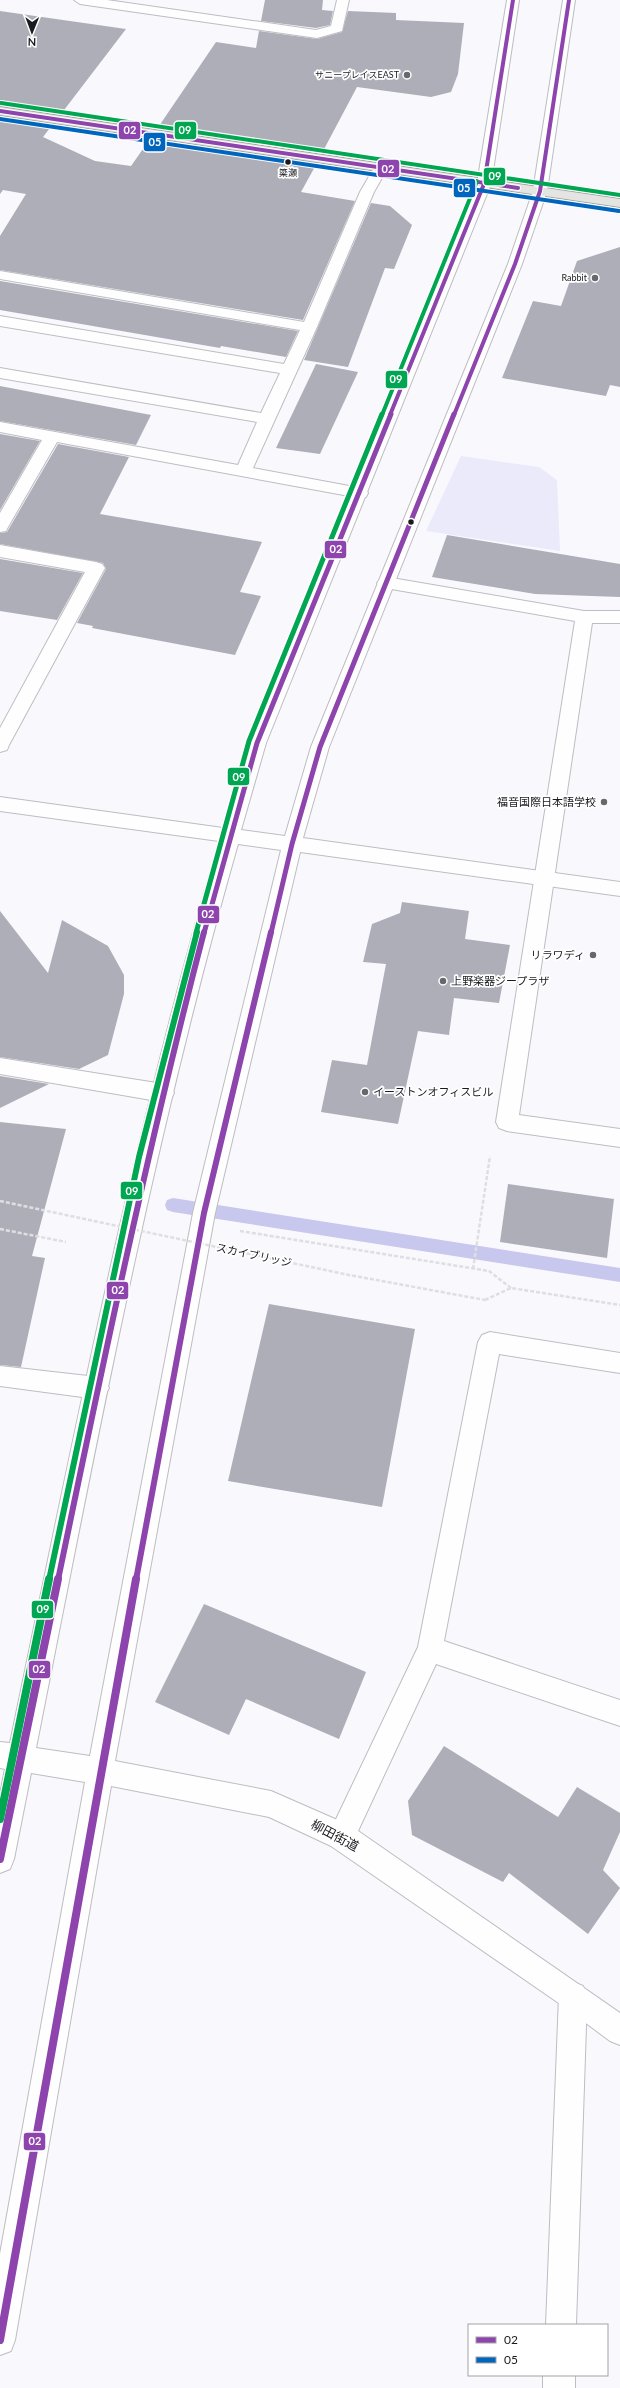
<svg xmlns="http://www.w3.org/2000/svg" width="620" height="2388" font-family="Lato,'Noto Sans JP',sans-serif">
<rect width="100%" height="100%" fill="#f8f8fd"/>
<path fill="#eaeafb" d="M461,456l78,11 18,13 3,71 -134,-20z"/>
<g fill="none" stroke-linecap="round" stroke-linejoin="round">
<path fill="#c8c7ee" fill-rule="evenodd" d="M173,1198l447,70v14l-447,-70 -6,-2 -2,-5 2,-5z"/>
</g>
<g fill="#aeaeb9">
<path d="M265,0h58l-1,10 11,1 -3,14 -14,3 -55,-7z"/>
<path d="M0,11l126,18 -65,85 -61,-8z"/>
<path d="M348,11l48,2v7l68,3 -6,51 -7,18 -20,5 -74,-10 -35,66 -165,-24 59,-87 40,6 3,-17 58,8 25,-7z"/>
<path d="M0,117l53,7 -10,13 52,24 36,5 19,-27 167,24 -16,29 54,9 -52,119 -303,-50v-34l26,-42 -23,-4 -3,4z"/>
<path d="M371,203l19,3 22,19 -18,44 -9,-1 -37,99 -44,-7z"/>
<path d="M620,247v140l-10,-2 -4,11 -104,-18 31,-77 28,5 16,-45z"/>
<path d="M0,281l298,50 -12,26 -65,-11 -1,2 -220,-38z"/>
<path d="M316,364l42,8 -38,82 -44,-6z"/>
<path d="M0,386l151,29 -15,30 -136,-24z"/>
<path d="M0,434l40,7 -40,69z"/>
<path d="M58,444l71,13 -29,57 162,28 -22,50 21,4 -26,59 -143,-27 1,-2 -16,-3 29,-54 -3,-6 -103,-19v-11l7,-1z"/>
<path d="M447,535l173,29v33l-85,-3 -103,-17z"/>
<path d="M0,559l83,14 -26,47 -57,-9z"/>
<path d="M402,902l67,9 -4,28 45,6 -11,58 -45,-5 -5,37 -31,-4 -20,93 -77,-12 11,-52 35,5 19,-101 -23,-2 9,-38 28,-11z"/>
<path d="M0,911l48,62 14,-53 46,26 16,29v19l-16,61 -29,14 -79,-12z"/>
<path d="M0,1076l49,8 -49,24z"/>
<path d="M0,1122l66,7 -34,127 13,2 -24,109 -21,-2z"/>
<path d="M508,1184l106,15 -7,59 -107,-16z"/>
<path d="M269,1304l146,25 -33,178 -154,-26z"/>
<path d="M204,1604l162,68 -27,67 -93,-40 -17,36 -74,-33z"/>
<path d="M444,1746l114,71 19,-30 43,26v19l-17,38 17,18 -32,46 -79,-61 -6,9 -91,-47 -4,-34z"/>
</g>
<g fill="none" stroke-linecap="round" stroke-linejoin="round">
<defs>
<g id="minor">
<path d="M74,0h33l209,30 15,-4 6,-26h12l-7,31 -25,7 -237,-34z"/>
<path d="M380,165l7,4 -13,23 -57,135 -64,141 107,20 6,1 2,4 -2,4 -6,1 -303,-56 -49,85 -2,4 -6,1v-19l42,-73 -42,-8v-10l238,43 19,-43 -257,-44v-10l261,45 19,-40 -280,-47v-10l284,48 16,-34 -300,-51v-8l304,51 56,-130 15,-26z"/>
<path d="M0,545l96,17 6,2 3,4 -96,177 -2,5 -7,2v-24l85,-156 -85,-15z"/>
<path d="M386,577l198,34h36v12h-28l-73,492 101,14v18l-113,-16 -8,-3 -3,-6 79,-501 -195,-34 -3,-4 3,-4z"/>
<path d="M0,1058l163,26 8,3 3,6 -3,6 -8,3 -163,-28z"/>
<path d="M490,1332l130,21v20l-121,-19 -55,287 176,59v26l-184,-62 -85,182 -10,3 -10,-3 -3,-10 90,-189 60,-305 4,-7z"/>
<path d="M0,1366l97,11 8,4 4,7 -4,7 -8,4 -97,-13z"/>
<path d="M573,1982l10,4 4,10 -11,329h-30l13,-329 4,-10z"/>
<rect x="543" y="2375" width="32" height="13"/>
</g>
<path id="tertiary" d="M507,0h12l-28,184 -225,559 -25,87 44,6 26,-89 197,-483 25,-73 30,-191h12l-28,191 -25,73 -193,483 -26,91 317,44v14l-320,-44 -85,361 -100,548 156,30 80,35 269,187v32l-10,-4 -47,-35 -232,-160 -62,-29 -158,-31 -96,554 -4,11 -11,4v-101l85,-472 -54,-9 -17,86 -4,10 -10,4v-79l5,-25 -5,-1v-26l10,1c63,-302 122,-606 209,-902l-219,-30v-14l223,31 25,-85 229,-559zM238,844l43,6 -88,363 -103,543 -54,-8c60,-303 117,-607 202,-904z"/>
<path id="primary" d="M0,107l620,92v8l-620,-92z"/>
</defs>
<use href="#minor" stroke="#bdbdc2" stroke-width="2"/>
<use href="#tertiary" stroke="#bdbdc2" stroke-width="2"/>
<use href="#primary" stroke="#a3a59f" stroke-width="2"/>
<g stroke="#dfdfe1" stroke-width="2.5" stroke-dasharray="4 2" stroke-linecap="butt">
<path d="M0,1229l66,13"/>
<path d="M240,1231l249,40 22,17"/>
<path d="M473,1269l17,-113"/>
<path d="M485,1300l26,-12 109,17"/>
</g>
<use href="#minor" fill="#fefeff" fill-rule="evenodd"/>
<use href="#tertiary" fill="#fefeff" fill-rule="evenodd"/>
<use href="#primary" fill="#e4e5e2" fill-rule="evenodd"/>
<path stroke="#dfdfe1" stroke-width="2.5" stroke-dasharray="4 2" stroke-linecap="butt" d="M0,1201l344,73 141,26"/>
<defs>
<g id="bus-1-far3">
<path d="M0,111l518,77"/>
<path d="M390,415l94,-231 29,-184"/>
<path d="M454,415l61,-151 25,-73 29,-191"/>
</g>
<g id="bus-1-far2">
<path d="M204,933l53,-190 134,-329"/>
<path d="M271,933l21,-89 28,-97 134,-333"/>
</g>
<g id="bus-1-far1">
<path d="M58,1580c45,-217 90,-434 146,-648"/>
<path d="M136,1580l68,-367 67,-281"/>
</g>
<g id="bus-1">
<path d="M0,1859l58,-280"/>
<path d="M0,2340l136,-761"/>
</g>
<path id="bus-2" d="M0,119l619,92"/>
<g id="bus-3-far3">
<path d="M1,103l619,92"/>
<path d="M382,415l95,-234"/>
</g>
<path id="bus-3-far2" d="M196,933l53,-192 133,-327"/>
<path id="bus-3-far1" d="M49,1580l90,-423 58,-225"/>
<path id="bus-3" d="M0,1819l49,-240"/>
</defs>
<use href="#bus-1-far3" stroke="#fff" stroke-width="6"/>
<use href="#bus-1-far2" stroke="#fff" stroke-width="8"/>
<use href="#bus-1-far1" stroke="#fff" stroke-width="9"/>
<use href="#bus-1" stroke="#fff" stroke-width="10"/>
<use href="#bus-2" stroke="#fff" stroke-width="6"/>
<use href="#bus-3-far3" stroke="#fff" stroke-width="6"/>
<use href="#bus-3-far2" stroke="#fff" stroke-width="8"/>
<use href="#bus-3-far1" stroke="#fff" stroke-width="9"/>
<use href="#bus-3" stroke="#fff" stroke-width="10"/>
<use href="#bus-1-far3" stroke="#8e44ad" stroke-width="4"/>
<use href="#bus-1-far2" stroke="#8e44ad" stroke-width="5"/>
<use href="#bus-1-far1" stroke="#8e44ad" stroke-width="6"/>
<use href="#bus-1" stroke="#8e44ad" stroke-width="8"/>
<use href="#bus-2" stroke="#0065bd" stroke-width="4"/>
<use href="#bus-3-far3" stroke="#00a651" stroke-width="4"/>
<use href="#bus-3-far2" stroke="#00a651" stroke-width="5"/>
<use href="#bus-3-far1" stroke="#00a651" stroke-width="6"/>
<use href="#bus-3" stroke="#00a651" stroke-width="8"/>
</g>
<g fill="#67686d" stroke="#fff" stroke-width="1.5">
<circle cx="407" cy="75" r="4"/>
<circle cx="595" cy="278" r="4"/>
<circle cx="604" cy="802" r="4"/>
<circle cx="593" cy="955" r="4"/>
<circle cx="443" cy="981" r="4"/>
<circle cx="365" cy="1092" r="4"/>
</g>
<g fill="#191a1f" stroke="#fff" stroke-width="1.5">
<circle cx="288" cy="162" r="3.5"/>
<circle cx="411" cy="522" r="3.5"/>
</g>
<g text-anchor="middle" stroke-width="3.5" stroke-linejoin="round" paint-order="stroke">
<g font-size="9" fill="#191a1f" stroke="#fff" text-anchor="end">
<text x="399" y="78">サニープレイスEAST</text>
<text x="587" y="281">Rabbit</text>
</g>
<g font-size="9" fill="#191a1f" stroke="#fff">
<text x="288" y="176">簗瀬</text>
</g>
<g font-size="11" fill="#191a1f" stroke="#fff" text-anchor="end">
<text x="596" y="806">福音国際日本語学校</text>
<text x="585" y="959">リラワディ</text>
<text x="451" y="985" text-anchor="start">上野楽器ジープラザ</text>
<text x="373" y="1096" text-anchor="start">イーストンオフィスビル</text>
</g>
<g font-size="11" fill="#191a1f" stroke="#fff">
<text transform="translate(254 1255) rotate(12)" y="4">スカイブリッジ</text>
</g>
<g font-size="13" fill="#191a1f" stroke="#fff">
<text transform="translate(335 1835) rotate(28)" y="5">柳田街道</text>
</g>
</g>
<g stroke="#fff" stroke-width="1.5">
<rect x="118" y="121" width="23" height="19" rx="4" fill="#8e44ad"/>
<rect x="174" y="121" width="23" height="19" rx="4" fill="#00a651"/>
<rect x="143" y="132" width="23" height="20" rx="4" fill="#0065bd"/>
<rect x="377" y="159" width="23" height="19" rx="4" fill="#8e44ad"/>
<rect x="483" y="167" width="23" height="19" rx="4" fill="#00a651"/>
<rect x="453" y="178" width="23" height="20" rx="4" fill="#0065bd"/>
<rect x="385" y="370" width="23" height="19" rx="4" fill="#00a651"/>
<rect x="324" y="540" width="23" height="19" rx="4" fill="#8e44ad"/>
<rect x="227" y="767" width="23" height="19" rx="4" fill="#00a651"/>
<rect x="197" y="905" width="23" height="19" rx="4" fill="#8e44ad"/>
<rect x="120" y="1181" width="23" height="19" rx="4" fill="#00a651"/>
<rect x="106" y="1281" width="23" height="19" rx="4" fill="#8e44ad"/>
<rect x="31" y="1600" width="23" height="19" rx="4" fill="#00a651"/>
<rect x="28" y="1660" width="23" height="19" rx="4" fill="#8e44ad"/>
<rect x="23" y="2132" width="23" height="19" rx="4" fill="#8e44ad"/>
</g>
<g font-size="11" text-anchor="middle" font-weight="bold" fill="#fff">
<text x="130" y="134">02</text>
<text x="185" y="134">09</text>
<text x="155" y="146">05</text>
<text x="388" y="173">02</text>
<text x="495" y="180">09</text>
<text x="464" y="192">05</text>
<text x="396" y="383">09</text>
<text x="336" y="553">02</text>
<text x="239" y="781">09</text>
<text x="208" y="918">02</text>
<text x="132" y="1195">09</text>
<text x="118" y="1294">02</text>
<text x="43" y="1613">09</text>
<text x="39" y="1673">02</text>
<text x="35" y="2145">02</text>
</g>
<rect x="468" y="2324" width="140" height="52" fill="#ffffff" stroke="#a3a3a5"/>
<rect x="476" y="2337" width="20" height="6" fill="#8e44ad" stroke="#a3a3a5"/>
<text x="504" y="2344" font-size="12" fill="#191a1f">02</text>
<rect x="476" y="2357" width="20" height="6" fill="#0065bd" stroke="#a3a3a5"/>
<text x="504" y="2364" font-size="12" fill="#191a1f">05</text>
<g transform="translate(32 32) rotate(181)" stroke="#ffffff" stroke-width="3" paint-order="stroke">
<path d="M0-3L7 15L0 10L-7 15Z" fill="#191a1f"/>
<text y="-6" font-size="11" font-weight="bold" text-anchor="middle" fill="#191a1f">N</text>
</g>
</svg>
